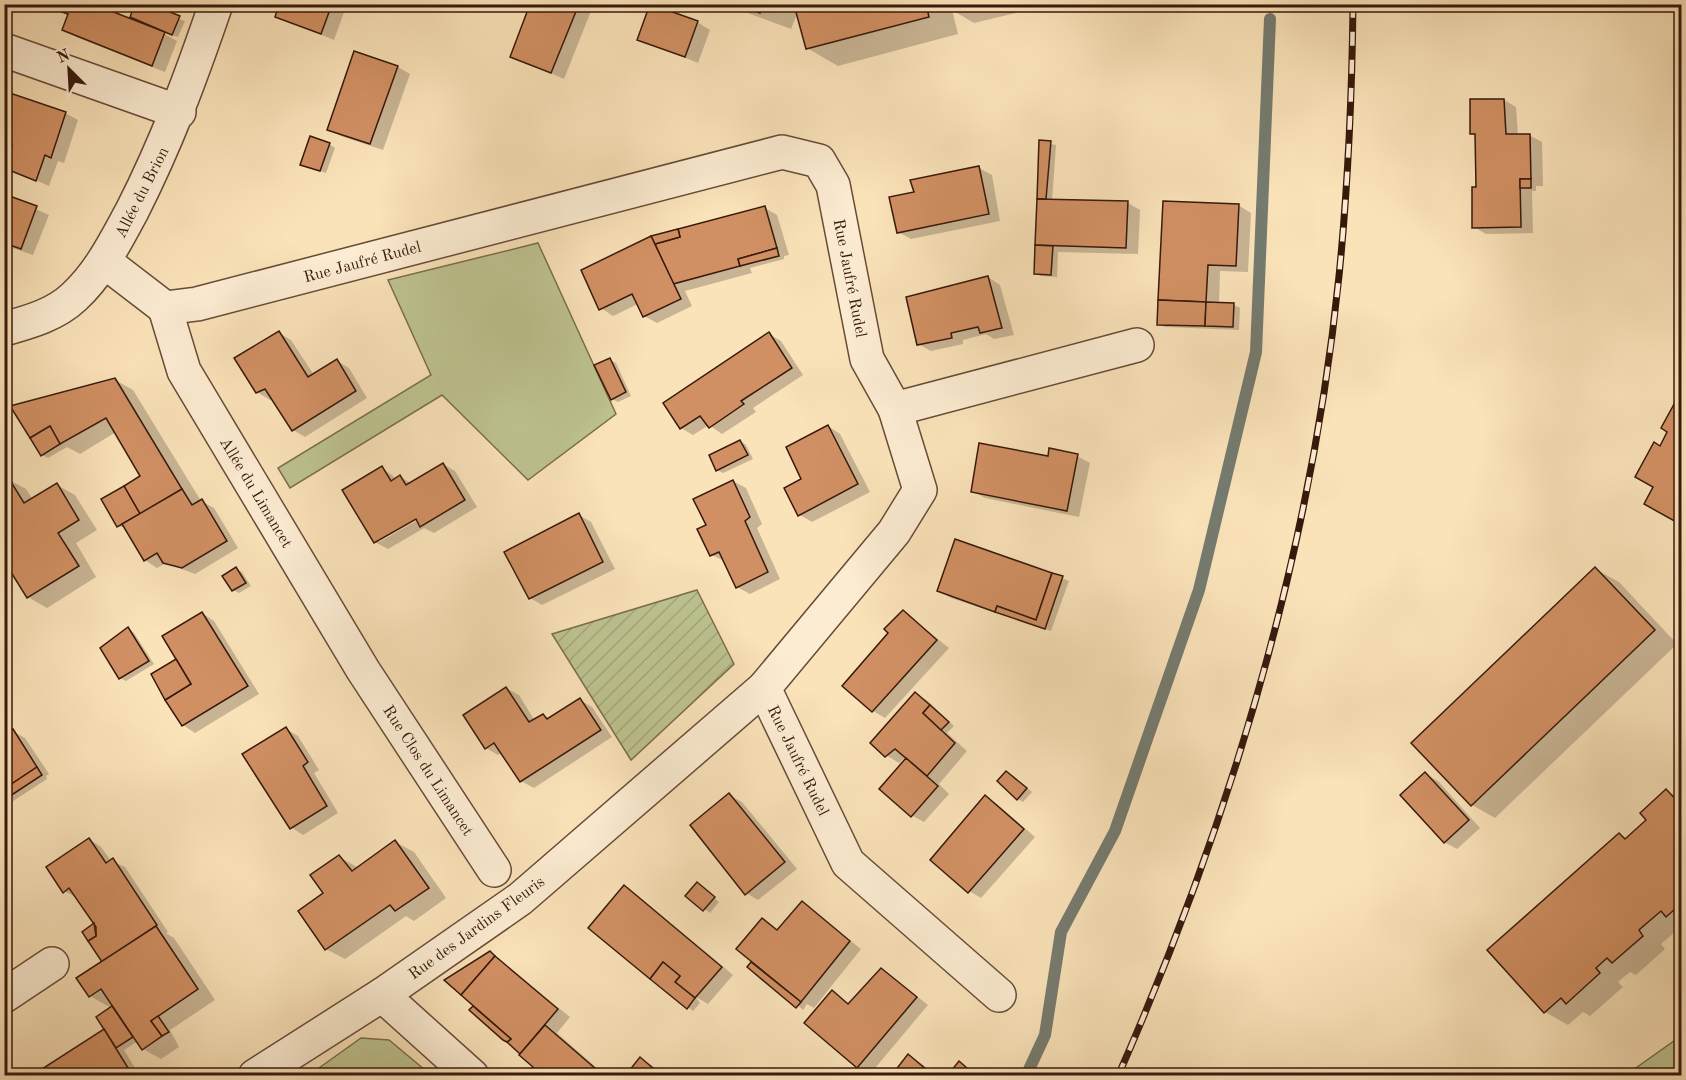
<svg xmlns="http://www.w3.org/2000/svg" width="1686" height="1080" font-family="'Old Standard TT',serif">
<defs>
<pattern id="garden-furrows" width="10" height="10" patternUnits="userSpaceOnUse" patternTransform="scale(1.5)"><rect width="10" height="10" fill="#bdc390"/><path d="M-1 1l2-2M0 10L10 0M9 11l2-2" fill="none" stroke="#a3a77b"/></pattern>
</defs>
<rect width="100%" height="100%" fill="#fae2b9"/>
<filter id="stains"><feTurbulence type="fractalNoise" baseFrequency=".00333" numOctaves="4"/><feColorMatrix values="0 0 0 0 .2 0 0 0 0 .09 0 0 0 0 .02 0 0 0 .5 -.17"/></filter>
<radialGradient id="worn" r=".72"><stop offset=".6" stop-color="#630" stop-opacity="0"/><stop offset="1" stop-color="#630" stop-opacity=".3"/></radialGradient>
<g fill="#bdc390" stroke="#7a6e4e" stroke-width="1.5">
<path d="M538,243l78,171 -88,66 -86,-85 -152,93 -12,-20 153,-93 -43,-95z"/>
<path d="M1681,1036v39h-55z"/>
<path d="M361,1038l28,2 42,35h-104l-8,-7z"/>
</g>
<path fill="url(#garden-furrows)" stroke="#7a6e4e" stroke-width="1.5" d="M697,590l37,74 -103,96 -79,-126z"/>
<g fill="#0003" fill-rule="evenodd">
<path d="M38,4h50l43,15 5,-15 49,17 -7,16 -17,-5 16,9 -12,31 -89,-35 -12,-7 5,-14z"/>
<path d="M281,4h66l-13,36 -57,-24z"/>
<path d="M532,4h48l11,7 -27,68 -52,-23z"/>
<path d="M724,4l76,1 235,-1 -3,5 -58,14 -22,-13 6,24 -120,32 -31,-18 -9,-36 -7,17z"/>
<path d="M697,22l13,8 -12,33 -59,-24z"/>
<path d="M354,53l44,14 12,7 -27,76 -42,-14 -13,-7z"/>
<path d="M4,93l61,20 13,7 -14,43 -6,-2 -9,25 -43,-19 7,-20 -9,-5z"/>
<path d="M1504,100l12,7 2,28h11l13,7 1,44h-7v5h-4l1,42 -47,1 -12,-7 3,-38v-53l-5,-2z"/>
<path d="M1040,142l16,3 -4,56 76,2 12,7 -2,44 -80,-2 -1,25 -16,-1 -6,-3 7,-27 -5,-2z"/>
<path d="M329,144l6,4 -9,25 -18,-6z"/>
<path d="M979,168l13,7 8,46 -89,18 -13,-7 18,-38z"/>
<path d="M4,195l45,20 -16,40 -29,-10z"/>
<path d="M1238,205l13,8 -3,59 -28,-1 -1,33 15,1 6,3 -1,22 -74,-3 -6,-3z"/>
<path d="M765,208l12,7 12,40 -5,1v3l-34,9 2,5 -67,18 7,15 -35,17 -13,-7 -6,-12 -25,12 -12,-8 -18,-37 69,-34z"/>
<path d="M988,277l12,8 14,50 -20,4 -8,-5 -23,6v4l-32,7 -13,-7z"/>
<path d="M279,333l12,7 23,35 23,-14 12,7 18,30 -62,39 -12,-7 -20,-32 -3,2 -13,-8z"/>
<path d="M769,334l12,7 22,34 -50,33 3,4 -34,22 -13,-9 -16,10 -12,-7z"/>
<path d="M610,360l6,3 15,33 -13,6 -6,-3z"/>
<path d="M115,380l18,10 68,111 13,7 24,40 -43,26 -29,-11 -9,5 -12,-8 -19,-32 -8,-2 -15,-26 39,-23 -26,-45 -36,22 -13,-7 -19,11 -6,-3z"/>
<path d="M828,426l12,8 30,58 -58,30 -12,-7 3,-35z"/>
<path d="M740,441l6,4 7,14 -30,14 -6,-3z"/>
<path d="M1077,456l13,7 -11,54 -94,-19 -13,-7z"/>
<path d="M443,464l12,7 22,36 -43,26 -10,-5 -36,21 -13,-7 7,-74 15,11 3,-2 11,6zM422,514l1,3 -44,25v-4z"/>
<path d="M8,479l18,10 7,11 24,-15 18,10 22,35 -21,13 20,34 -49,31 -19,-11 -24,-38z"/>
<path d="M733,481l13,7 16,36 -5,4 23,51 -30,15 -13,-7 -12,-26 -14,-6 -3,-30z"/>
<path d="M579,515l12,7 24,47 -73,36 -12,-7z"/>
<path d="M236,569l6,3 9,14 -12,7 -6,-3z"/>
<path d="M1595,569l24,13 58,62 -182,174 -23,-13z"/>
<path d="M1052,574l17,7 -18,50 -100,-33 -12,-7z"/>
<path d="M903,611l46,37 -64,70 -12,-7 17,-78z"/>
<path d="M202,613l12,8 45,73 -64,39 -12,-8 -7,-64z"/>
<path d="M128,629l6,4 20,31 -28,17 -6,-3z"/>
<path d="M506,688l13,7 16,26 8,-6 6,4 31,-19 12,7 20,30 -78,51 -13,-7 -19,-28 -4,2 -12,-7z"/>
<path d="M916,694l12,7 26,25 -7,7 20,18 -28,33 10,10 -25,28 -13,-7 -2,-61 -10,9 -13,-8z"/>
<path d="M4,723l5,6 16,9 24,36 -3,2 1,3 -43,28z"/>
<path d="M286,729l12,7 21,34 -5,3 24,40 -35,22 -12,-8z"/>
<path d="M1425,774l13,7 42,47 -23,21 -13,-7z"/>
<path d="M1012,776l20,16 -9,10 -5,-3z"/>
<path d="M1667,791l15,9v126l-21,18 4,5 -29,26 -6,-3 -12,10 5,5 -33,29 -7,-4 -15,13 -23,-13 74,-178 8,5 21,-18z"/>
<path d="M729,795l13,7 55,67 -39,31 -12,-7z"/>
<path d="M985,797l12,7 38,33 -54,61 -12,-7z"/>
<path d="M89,839l12,8 10,14 14,6 43,65 -2,1 8,5 41,62 -45,30 9,17 -18,12 -18,-10 -5,-8 -14,9 16,26h-106l71,-47 6,-21 -21,-12 -12,-17 26,-17 -20,-30 12,-8 -18,-26 -14,-7z"/>
<path d="M395,842l19,10 32,46 -32,23 -8,-5 -61,43 -19,-10 -1,-55 14,-37 18,10z"/>
<path d="M624,887l12,7 97,81 -25,29 -12,-7 4,6 -7,8 -5,-4z"/>
<path d="M703,887l16,15 -9,11 -23,-17z"/>
<path d="M802,903l59,46 -47,59 -7,-4 -4,6 -46,-43 5,-47 17,11z"/>
<path d="M490,953l80,64 -13,16 49,43h-74l2,-10 -60,-58 7,3z"/>
<path d="M882,969l46,36 -58,69 -12,-7 -26,-75 18,12z"/>
<path d="M909,1056l12,7 15,13h-43z"/>
<path d="M641,1059l12,7 11,10h-37z"/>
</g>
<g fill="none" stroke-linecap="round" stroke-linejoin="round">
<path stroke="#757b6f" stroke-width="12" d="M1026,1076l19,-41 16,-103 54,-101 84,-241 57,-238 14,-333"/>
</g>
<g fill="#d19063" stroke="#37190c" stroke-width="1.5">
<path d="M41,4h52l72,28 -13,34 -90,-36 6,-16z"/>
<path d="M135,4h15l30,12 -8,19 -42,-18z"/>
<path d="M279,4h53l-11,30 -46,-17z"/>
<path d="M530,4h49l-28,69 -41,-16z"/>
<path d="M650,4l48,17 -13,36 -48,-17z"/>
<path d="M738,4h25l-3,9z"/>
<path d="M926,4l3,13 -123,32 -12,-44z"/>
<path d="M354,51l44,15 -28,78 -43,-14z"/>
<path d="M4,91l62,21 -15,46 -6,-3 -9,26 -32,-13 8,-23 -8,-3z"/>
<path d="M1470,99h34l2,35h24l1,45h-11l1,48 -49,1v-41h4l-1,-53h-5z"/>
<path d="M310,136l20,7 -10,28 -20,-6z"/>
<path d="M1039,140l12,1 -5,58h-9z"/>
<path d="M979,166l10,48 -92,19 -8,-36 25,-5 -4,-12z"/>
<rect x="1520" y="179" width="11" height="9"/>
<path d="M4,194l33,12 -16,43 -17,-6z"/>
<path d="M1037,199l91,2 -2,47 -91,-3z"/>
<path d="M1163,201l76,3 -3,62 -28,-1 -2,37 -48,-2z"/>
<path d="M765,206l12,42 -39,11 2,7 -67,18 -18,-40 25,-7 -2,-8z"/>
<path d="M678,229l2,8 -25,7 -4,-8z"/>
<path d="M651,236l30,63 -38,18 -11,-23 -33,16 -18,-40z"/>
<path d="M1035,245l18,1 -2,29 -17,-1z"/>
<path d="M777,248l2,8 -39,10 -2,-7z"/>
<path d="M988,276l14,52 -22,5 -2,-6 -27,6 1,5 -35,7 -11,-48z"/>
<path d="M1158,300l48,2 -1,24 -48,-1z"/>
<path d="M1206,302l28,1 -1,24 -28,-1z"/>
<path d="M279,331l29,46 29,-18 19,32 -64,40 -27,-42 -9,4 -22,-35z"/>
<path d="M769,332l23,36 -51,33 3,3 -35,24 -9,-12 -20,13 -17,-26z"/>
<path d="M610,358l16,34 -15,8 -17,-35z"/>
<path d="M115,378l67,111 -42,25 -16,-28 16,-10 -34,-58 -46,26 -10,-18 -20,12 -20,-32z"/>
<path d="M1679,395l3,2v119l-4,7 -34,-19 9,-17 -18,-10 19,-35 6,4 7,-14 -6,-4z"/>
<path d="M828,425l30,59 -60,32 -14,-28 17,-9 -15,-32z"/>
<path d="M50,426l10,18 -19,12 -11,-18z"/>
<path d="M740,440l8,15 -32,16 -7,-16z"/>
<path d="M979,443l69,13 1,-8 29,6 -11,57 -96,-19z"/>
<path d="M443,463l22,37 -45,27 -4,-8 -42,24 -32,-53 40,-24 9,15 9,-6 6,10z"/>
<path d="M8,477l16,26 33,-20 22,37 -21,13 21,33 -52,32 -23,-37v-82z"/>
<path d="M733,480l17,37 -5,4 23,51 -32,16 -17,-36 -9,4 -13,-27 9,-4 -13,-26z"/>
<path d="M124,486l16,28 -23,13 -16,-28z"/>
<path d="M182,489l10,16 10,-6 25,42 -45,27 -19,-5 -6,-10 -13,8 -22,-37z"/>
<path d="M579,513l24,49 -74,37 -25,-47z"/>
<path d="M1682,532v14l-6,-3z"/>
<path d="M955,539l97,34 -16,47 -39,-14 -2,6 -58,-21z"/>
<path d="M236,567l10,16 -14,8 -10,-15z"/>
<path d="M1595,567l60,63 -184,176 -60,-63z"/>
<path d="M1052,573l11,3 -18,53 -50,-17 2,-6 39,14z"/>
<path d="M903,610l34,30 -65,72 -30,-26 46,-53 -4,-4z"/>
<path d="M202,612l46,74 -66,40 -17,-26 26,-16 -29,-48z"/>
<path d="M128,627l21,34 -30,18 -19,-31z"/>
<path d="M176,659l15,25 -26,16 -14,-26z"/>
<path d="M506,687l23,35 14,-8 4,5 33,-21 21,32 -81,52 -26,-39 -9,6 -22,-34z"/>
<path d="M915,692l15,13 -7,8 32,30 -28,33 -32,-27 -10,8 -15,-14z"/>
<path d="M930,705l19,17 -8,8 -18,-17z"/>
<path d="M4,727l9,2 24,38 -33,22z"/>
<path d="M286,727l22,35 -5,4 24,40 -37,23 -48,-75z"/>
<path d="M906,758l32,28 -27,31 -32,-28z"/>
<path d="M37,767l5,8 -38,25v-11z"/>
<path d="M1006,771l21,17 -10,12 -20,-19z"/>
<path d="M1425,772l44,48 -25,23 -44,-48z"/>
<path d="M1666,789l16,17v97l-16,14 -5,-6 -22,19 4,6 -31,27 -5,-5 -11,10 4,5 -34,31 -5,-6 -17,15 -57,-63 132,-117 6,6 21,-19 -6,-7z"/>
<path d="M729,793l56,69 -40,33 -55,-70z"/>
<path d="M985,795l39,34 -56,64 -38,-33z"/>
<path d="M89,838l17,25 7,-5 44,67 -55,37 -14,-21 8,-5v-9l-27,-39 -6,5 -17,-26z"/>
<path d="M395,840l34,48 -34,23 -5,-6 -65,45 -27,-39 25,-18 -13,-18 29,-20 13,16z"/>
<path d="M697,882l18,15 -12,14 -18,-15z"/>
<path d="M624,885l98,82 -27,31 -20,-16 5,-6 -17,-14 -13,17 -62,-51z"/>
<path d="M802,901l48,40 -49,61 -65,-53 26,-31 15,12z"/>
<path d="M94,923l2,13 -8,5 -6,-9z"/>
<path d="M156,926l42,63 -47,32 11,15 -20,14 -41,-61 -12,8 -13,-19z"/>
<path d="M490,951l5,5 -34,39 -17,-15z"/>
<path d="M495,956l63,53 -38,45 -13,-12 4,-3 -50,-44z"/>
<path d="M663,962l17,14 -5,6 20,16 -8,11 -37,-30z"/>
<path d="M751,962l50,40 -5,6 -49,-41z"/>
<path d="M881,968l36,29 -60,71 -53,-45 28,-33 16,14z"/>
<path d="M112,1006l21,31 -17,11 -20,-31z"/>
<path d="M473,1006l38,33 -4,3 -4,-2 -34,-30z"/>
<path d="M158,1016l11,16 -7,4 -11,-15z"/>
<path d="M545,1025l59,51h-74l-2,-2 5,-7 -14,-12z"/>
<path d="M104,1029l29,47h-102z"/>
<path d="M908,1054l26,22h-43z"/>
<path d="M640,1057l22,19h-37z"/>
<path d="M959,1061l17,15h-29z"/>
</g>
<g fill="none" stroke-linecap="round" stroke-linejoin="round">
<defs>
<g id="minor">
<path d="M4,50l175,62"/>
<path d="M105,262l60,46 32,-4 585,-152 37,9 14,24 34,174 28,50 25,81 -26,42 -130,156 84,175 151,132"/>
<path d="M165,308l19,63 179,299 131,200"/>
<path d="M4,329c25,-7 51,-14 70,-32 26,-24 41,-55 58,-86 35,-69 59,-134 84,-207"/>
<path d="M895,409l242,-64"/>
<path d="M382,995l90,81"/>
<path d="M4,996l48,-32"/>
<path d="M255,1076l127,-81 138,-96 244,-211"/>
</g>
</defs>
<use href="#minor" stroke="#684b37" stroke-width="36"/>
<use href="#minor" stroke="#fcecd2" stroke-width="33"/>
<defs>
<path id="rail" d="M1118,1076c112,-254 193,-524 221,-800 9,-90 13,-181 14,-272"/>
</defs>
<use href="#rail" stroke="#37190c" stroke-width="7"/>
<use href="#rail" stroke="#fcecd2" stroke-width="4.5" stroke-dasharray="14" stroke-linecap="butt"/>
</g>
<g text-anchor="middle" stroke-width="5" stroke-linejoin="round" paint-order="stroke">
<g font-size="16" fill="#37190c" stroke="#fcecd2">
<text transform="translate(141 192) rotate(-63)" y="6">Allée du Brion</text>
<text transform="translate(362 261) rotate(-15)" y="6">Rue Jaufré Rudel</text>
<text transform="translate(851 278) rotate(79)" y="6">Rue Jaufré Rudel</text>
<text transform="translate(257 492) rotate(59)" y="6">Allée du Limancet</text>
<text transform="translate(799 760) rotate(64)" y="6">Rue Jaufré Rudel</text>
<text transform="translate(429 770) rotate(57)" y="6">Rue Clos du Limancet</text>
<text transform="translate(476 927) rotate(-36)" y="6">Rue des Jardins Fleuris</text>
</g>
</g>
<rect width="1686" height="1080" fill="none" stroke="#fae2b9" stroke-width="24"/>
<rect x="6" y="6" width="1674" height="1068" fill="none" stroke="#37190c" stroke-width="3"/>
<rect x="12" y="12" width="1662" height="1056" fill="none" stroke="#37190c" stroke-width="1.5"/>
<g transform="translate(69 69) rotate(336)" stroke="#fcecd2" stroke-width="4.5" paint-order="stroke">
<path d="M0-4.5L10 22L0 15L-10 22Z" fill="#37190c"/>
<text y="-9" font-size="16" font-weight="bold" text-anchor="middle" fill="#37190c">N</text>
</g>
<rect width="100%" height="100%" filter="url(#stains)"/>
<rect width="100%" height="100%" fill="url(#worn)"/>
</svg>
